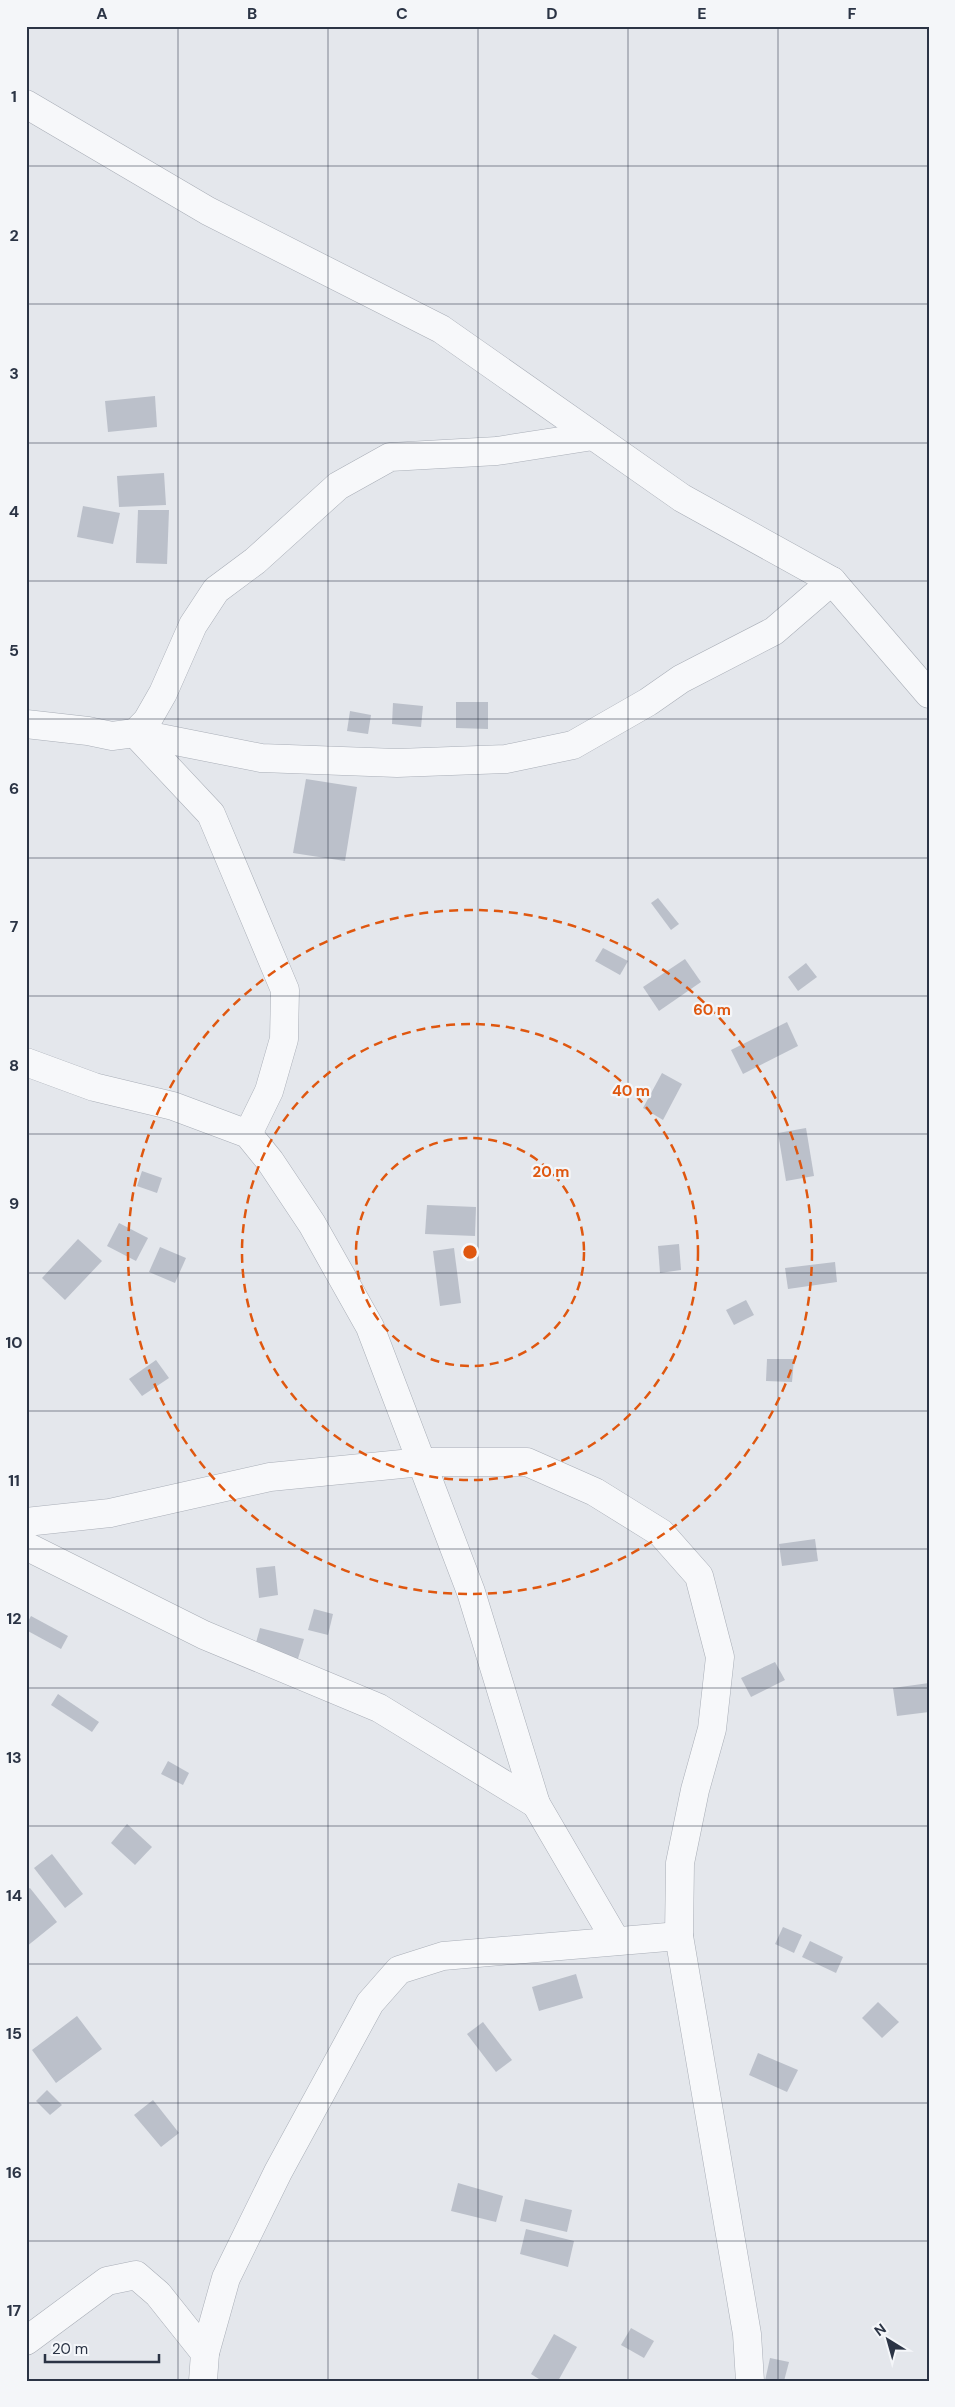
<svg xmlns="http://www.w3.org/2000/svg" width="955" height="2407" font-family="'DM Sans',sans-serif">
<rect width="100%" height="100%" fill="#e4e7ec"/>
<g fill="#bbc0ca">
<path d="M155,396l2,31 -49,5 -3,-31z"/>
<path d="M164,473l2,32 -47,2 -2,-31z"/>
<path d="M83,506l37,7 -7,31 -36,-7z"/>
<path d="M138,510h31l-2,54 -31,-1z"/>
<path d="M456,702h32v27l-32,-1z"/>
<path d="M393,703l30,3 -2,21 -29,-3z"/>
<path d="M350,711l21,4 -3,19 -21,-3z"/>
<path d="M306,779l51,8 -12,74 -52,-8z"/>
<path d="M658,898l21,26 -8,6 -20,-27z"/>
<path d="M603,948l25,13 -8,14 -25,-14z"/>
<path d="M685,959l16,23 -42,29 -16,-24z"/>
<path d="M806,963l11,14 -19,14 -10,-14z"/>
<path d="M787,1022l11,24 -55,28 -12,-24z"/>
<path d="M662,1073l20,11 -19,36 -20,-12z"/>
<path d="M806,1128l8,48 -28,5 -8,-48z"/>
<path d="M142,1171l20,7 -5,15 -20,-7z"/>
<path d="M427,1205l49,2 -1,29 -50,-2z"/>
<path d="M119,1223l29,15 -12,23 -29,-15z"/>
<path d="M78,1239l24,22 -37,39 -23,-22z"/>
<path d="M679,1244l2,26 -21,3 -2,-27z"/>
<path d="M160,1247l26,11 -11,25 -26,-11z"/>
<path d="M454,1248l7,55 -21,3 -7,-55z"/>
<path d="M835,1262l2,20 -49,7 -3,-21z"/>
<path d="M746,1300l8,15 -20,10 -8,-15z"/>
<path d="M767,1359h27l-2,23 -26,-1z"/>
<path d="M156,1360l13,18 -27,18 -13,-17z"/>
<path d="M815,1539l3,22 -36,5 -3,-22z"/>
<path d="M275,1566l3,29 -19,3 -3,-30z"/>
<path d="M314,1609l19,5 -5,21 -20,-5z"/>
<path d="M31,1616l37,20 -7,13 -35,-19v-5z"/>
<path d="M260,1628l44,11 -7,23 -43,-12z"/>
<path d="M775,1662l10,18 -34,17 -10,-19z"/>
<path d="M929,1683v29l-32,4 -4,-28z"/>
<path d="M58,1694l41,28 -7,10 -41,-27z"/>
<path d="M168,1761l21,12 -6,12 -22,-11z"/>
<path d="M127,1824l25,23 -17,18 -24,-22z"/>
<path d="M52,1854l31,40 -18,14 -31,-40z"/>
<path d="M30,1888l27,34 -31,25v-57z"/>
<path d="M783,1927l19,8 -8,18 -19,-9z"/>
<path d="M810,1941l33,16 -7,16 -34,-16z"/>
<path d="M576,1974l7,24 -44,13 -7,-24z"/>
<path d="M878,2002l21,20 -17,16 -20,-20z"/>
<path d="M77,2016l25,33 -46,34 -24,-33z"/>
<path d="M483,2022l29,38 -16,12 -29,-38z"/>
<path d="M758,2053l40,17 -11,22 -38,-17z"/>
<path d="M47,2090l15,15 -12,10 -14,-14z"/>
<path d="M153,2100l26,33 -18,14 -27,-32z"/>
<path d="M458,2183l45,13 -7,26 -45,-11z"/>
<path d="M525,2199l47,11 -5,22 -47,-11z"/>
<path d="M526,2229l48,12 -6,26 -48,-13z"/>
<path d="M631,2328l23,13 -10,17 -23,-13z"/>
<path d="M554,2334l23,13 -19,34h-16l-11,-7z"/>
<path d="M770,2358l19,4 -5,19h-19z"/>
</g>
<g fill="none" stroke-linecap="round" stroke-linejoin="round">
<defs>
<g id="street">
<path d="M26,104l182,107 233,118 241,169 150,83 97,113"/>
<path d="M26,724l62,7 24,5 23,-3 126,25 136,5 109,-4 67,-14 75,-43 33,-23 93,-48 58,-50"/>
<path d="M135,733l12,-12 16,-28 30,-68 23,-35 39,-29 83,-75 52,-29 107,-6 96,-15"/>
<path d="M135,733l76,81 74,176 -1,49 -15,52 -21,43"/>
<path d="M26,1062l68,25 79,19 75,28 22,27 42,63 58,103 101,265 65,212 80,137"/>
<path d="M26,1522l84,-9 160,-36 152,-15h105l68,30 66,41 38,43 21,81 -8,72 -17,61 -15,73 -1,73 68,398 3,47"/>
<path d="M26,1546l178,89 175,73 157,96"/>
<path d="M26,2341l81,-60 29,-6 22,19 47,59 -2,28"/>
<path d="M205,2353l21,-75 52,-106 92,-169 29,-33 44,-14 236,-20"/>
</g>
</defs>
<use href="#street" stroke="#a9aeb7" stroke-width="29"/>
<use href="#street" stroke="#f7f8fa" stroke-width="28"/>
</g>
<path fill="none" stroke="#2b3445" stroke-width="1" stroke-opacity="0.55" d="M178,26v2355M328,26v2355M478,26v2355M628,26v2355M778,26v2355M26,166h903M26,304h903M26,443h903M26,581h903M26,719h903M26,858h903M26,996h903M26,1134h903M26,1273h903M26,1411h903M26,1549h903M26,1688h903M26,1826h903M26,1964h903M26,2103h903M26,2241h903"/>
<g fill="none" stroke="#df570f" stroke-width="2.5" stroke-dasharray="9 6">
<circle cx="470" cy="1252" r="114"/>
<circle cx="470" cy="1252" r="228"/>
<circle cx="470" cy="1252" r="342"/>
</g>
<circle cx="470" cy="1252" r="8" fill="#df570f" stroke="#f4f6f9" stroke-width="2.5"/>
<g font-size="15" text-anchor="middle" font-weight="bold" fill="#df570f" stroke="#f4f6f9" stroke-width="4.5" stroke-linejoin="round" paint-order="stroke">
<text x="712" y="1015">60 m</text>
<text x="631" y="1096">40 m</text>
<text x="551" y="1177">20 m</text>
</g>
<rect width="955" height="2407" fill="none" stroke="#f4f6f9" stroke-width="55"/>
<g transform="translate(888 2340) rotate(323)" stroke="#f4f6f9" stroke-width="4" paint-order="stroke">
<path d="M0-4L9 19L0 12L-9 19Z" fill="#2b3445"/>
<text y="-8" font-size="14" font-weight="bold" text-anchor="middle" fill="#2b3445">N</text>
</g>
<path d="M45 2354v8h114v-8" fill="none" stroke="#2b3445" stroke-width="2.5"/>
<text x="52" y="2354" font-size="15" fill="#2b3445" stroke="#f4f6f9" stroke-width="4" paint-order="stroke">20 m</text>
<rect x="28" y="28" width="900" height="2352" fill="none" stroke="#2b3445" stroke-width="2"/>
<g font-size="16" text-anchor="middle" font-weight="bold" fill="#2b3445">
<text x="102" y="19">A</text>
<text x="252" y="19">B</text>
<text x="402" y="19">C</text>
<text x="552" y="19">D</text>
<text x="702" y="19">E</text>
<text x="852" y="19">F</text>
<text x="14" y="102">1</text>
<text x="14" y="241">2</text>
<text x="14" y="379">3</text>
<text x="14" y="517">4</text>
<text x="14" y="656">5</text>
<text x="14" y="794">6</text>
<text x="14" y="932">7</text>
<text x="14" y="1071">8</text>
<text x="14" y="1209">9</text>
<text x="14" y="1348">10</text>
<text x="14" y="1486">11</text>
<text x="14" y="1624">12</text>
<text x="14" y="1763">13</text>
<text x="14" y="1901">14</text>
<text x="14" y="2039">15</text>
<text x="14" y="2178">16</text>
<text x="14" y="2316">17</text>
</g>
</svg>
